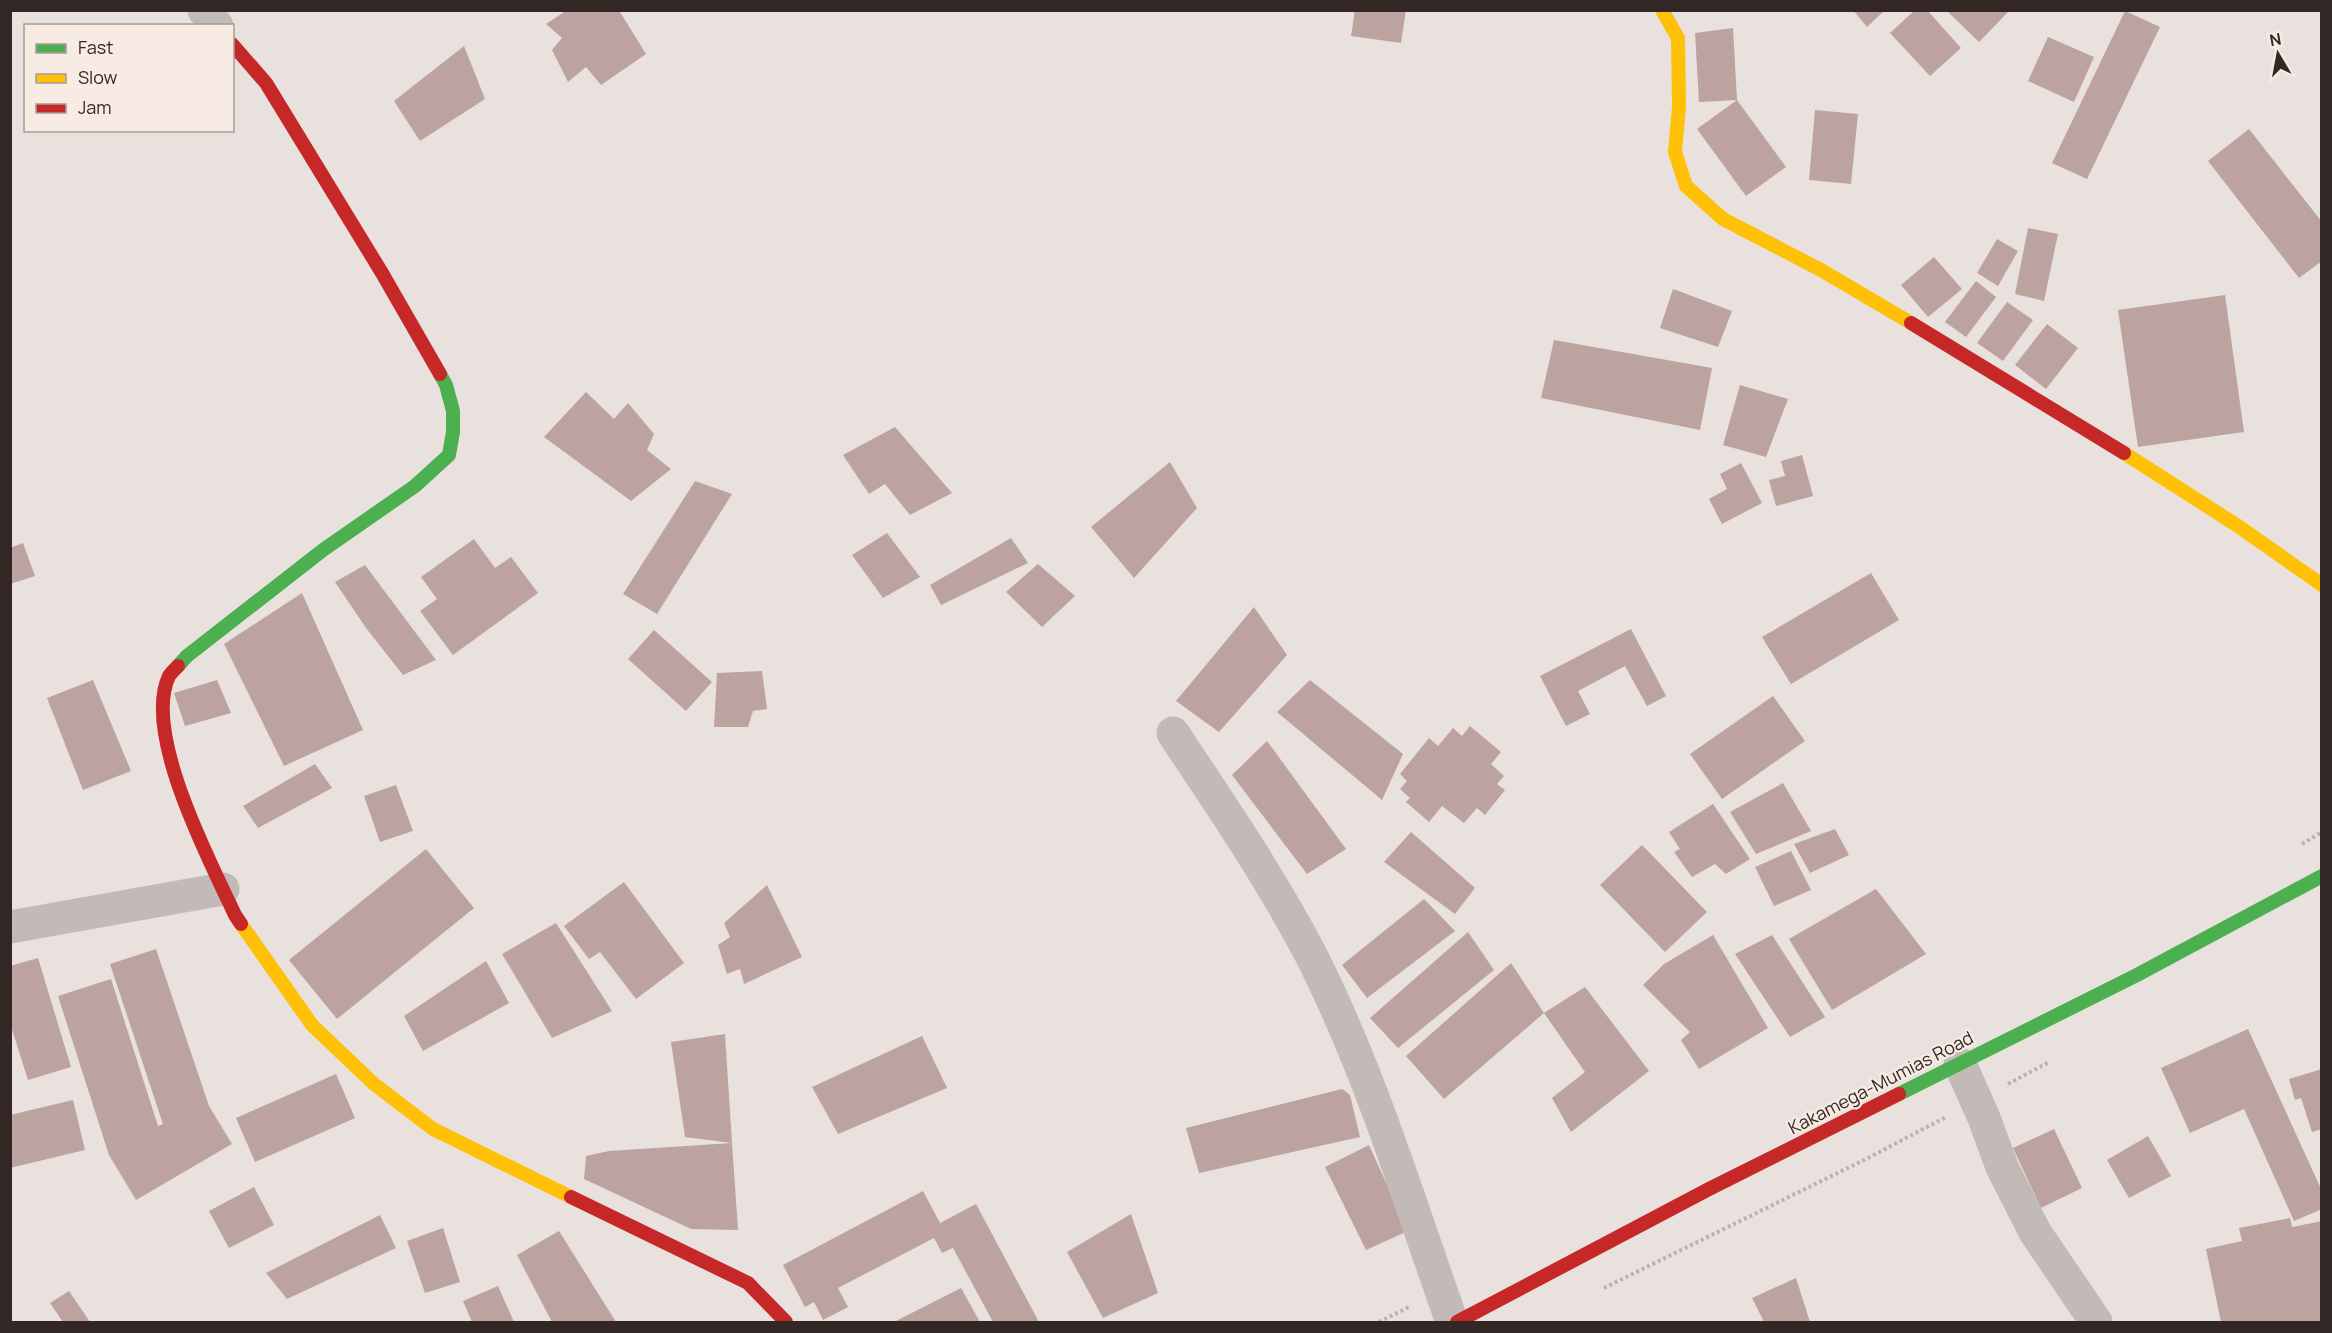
<svg xmlns="http://www.w3.org/2000/svg" width="2332" height="1333" font-family="Manrope,sans-serif">
<rect width="100%" height="100%" fill="#e9e1dd"/>
<g fill="#bca39f">
<path d="M567,10h54l-1,2 26,42 -45,31 -15,-18 -18,15 -16,-32 10,-12 -16,-14z"/>
<path d="M1355,10h51l-5,33 -50,-7z"/>
<path d="M1853,10h32l-18,17z"/>
<path d="M1915,10h12l34,38 -31,28 -40,-43z"/>
<path d="M1946,10h64l-31,32z"/>
<path d="M2125,11l35,16 -73,152 -35,-16z"/>
<path d="M1733,28l4,72 -38,2 -4,-69z"/>
<path d="M2048,37l46,20 -20,45 -46,-21z"/>
<path d="M464,46l21,53 -65,42 -26,-40z"/>
<path d="M1737,100l49,67 -40,29 -49,-67z"/>
<path d="M1815,110l43,4 -7,70 -42,-4z"/>
<path d="M2249,129l73,93v39l-23,17 -91,-117z"/>
<path d="M2028,228l30,6 -14,67 -29,-7z"/>
<path d="M1997,239l21,12 -20,35 -21,-13z"/>
<path d="M1934,257l28,32 -34,28 -27,-32z"/>
<path d="M1976,281l20,16 -30,40 -21,-15z"/>
<path d="M1673,289l59,22 -14,36 -58,-19z"/>
<path d="M2225,295l19,137 -106,15 -20,-137z"/>
<path d="M2007,302l26,18 -30,41 -26,-18z"/>
<path d="M2047,324l31,24 -32,41 -31,-24z"/>
<path d="M1554,340l158,28 -12,62 -159,-32z"/>
<path d="M1740,385l48,14 -22,58 -43,-12z"/>
<path d="M586,392l28,27 14,-16 26,31 -7,16 24,19 -40,32 -87,-64z"/>
<path d="M895,427l57,66 -42,22 -25,-31 -16,10 -26,-39z"/>
<path d="M1802,455l11,41 -37,10 -7,-26 16,-4 -4,-15z"/>
<path d="M1170,462l27,46 -63,70 -43,-51z"/>
<path d="M1741,463l21,40 -40,21 -13,-25 18,-10 -7,-15z"/>
<path d="M695,481l37,13 -75,120 -34,-20z"/>
<path d="M887,533l33,44 -37,21 -31,-43z"/>
<path d="M1011,538l17,25 -87,42 -11,-20z"/>
<path d="M474,539l21,29 16,-11 27,36 -85,62 -33,-44 17,-12 -16,-22z"/>
<path d="M23,543l12,33 -25,8v-36z"/>
<path d="M1038,564l37,32 -33,31 -36,-35z"/>
<path d="M365,565l71,95 -33,15 -37,-47 -31,-46z"/>
<path d="M1871,573l28,47 -108,64 -29,-47z"/>
<path d="M302,593l61,137 -79,36 -60,-122z"/>
<path d="M1254,607l33,48 -68,77 -43,-31z"/>
<path d="M1631,629l35,67 -19,10 -22,-40 -47,25 12,23 -24,12 -26,-50z"/>
<path d="M654,630l58,52 -26,29 -58,-52z"/>
<path d="M762,671l5,38 -14,2 -5,16h-34l3,-54z"/>
<path d="M93,680l38,91 -48,19 -36,-92z"/>
<path d="M217,680l14,33 -46,13 -11,-33z"/>
<path d="M1310,680l93,74 -21,46 -105,-88z"/>
<path d="M1773,696l32,45 -83,58 -32,-45z"/>
<path d="M1470,726l31,26 -10,12 13,12 -7,8 8,6 -20,25 -8,-7 -13,15 -22,-17 -13,16 -23,-20 4,-4 -10,-9 7,-8 -7,-7 29,-36 9,8 15,-18 9,8z"/>
<path d="M1267,741l79,108 -39,25 -75,-99z"/>
<path d="M315,764l17,24 -74,40 -15,-22z"/>
<path d="M1783,783l28,48 -55,23 -26,-42z"/>
<path d="M396,785l17,46 -33,11 -16,-46z"/>
<path d="M1713,804l37,55 -24,15 -11,-10 -23,13 -18,-25 6,-3 -11,-17z"/>
<path d="M1835,829l14,26 -39,18 -16,-29z"/>
<path d="M1411,832l64,56 -20,26 -71,-52z"/>
<path d="M1642,845l65,67 -42,40 -65,-67z"/>
<path d="M426,849l48,59 -137,111 -48,-59z"/>
<path d="M1791,851l20,39 -37,16 -19,-39z"/>
<path d="M624,882l60,81 -48,36 -36,-47 -11,7 -25,-33z"/>
<path d="M767,885l35,72 -58,27 -4,-15 -13,5 -9,-29 12,-8 -6,-14z"/>
<path d="M1876,889l50,65 -94,56 -43,-71z"/>
<path d="M1424,899l31,32 -88,67 -25,-33z"/>
<path d="M556,923l56,88 -60,27 -50,-84z"/>
<path d="M1468,932l26,38 -96,78 -28,-30z"/>
<path d="M1713,935l55,93 -69,41 -18,-29 9,-8 -47,-47 21,-21z"/>
<path d="M1772,935l53,82 -35,20 -55,-83z"/>
<path d="M156,949l53,157 23,38 -96,56 -27,-45 -51,-159 53,-17 47,147 5,-2 -53,-160z"/>
<path d="M38,958l33,109 -43,13 -18,-57v-57z"/>
<path d="M486,961l23,42 -86,48 -19,-35z"/>
<path d="M1511,963l33,50 -100,86 -38,-43z"/>
<path d="M1585,987l64,84 -78,61 -19,-34 33,-26 -41,-59z"/>
<path d="M2248,1029l74,162v18l-28,12 -50,-112 -54,24 -29,-65z"/>
<path d="M725,1034l7,109 -47,-6 -14,-95z"/>
<path d="M922,1036l25,52 -109,46 -26,-47z"/>
<path d="M2322,1069v60l-10,3 -11,-34 -6,2 -6,-21z"/>
<path d="M336,1074l19,44 -100,44 -19,-44z"/>
<path d="M1342,1089l8,6 10,42 -161,36 -13,-45z"/>
<path d="M73,1100l12,50 -75,18v-53z"/>
<path d="M2054,1129l28,59 -41,20 -28,-60z"/>
<path d="M2148,1136l23,40 -42,22 -22,-38z"/>
<path d="M732,1143l6,87 -47,-1 -107,-50 2,-23 23,-5z"/>
<path d="M1369,1145l39,86 -42,19 -41,-83z"/>
<path d="M254,1187l20,38 -45,23 -20,-37z"/>
<path d="M923,1191l17,32 36,-19 63,118h-46l-40,-74 -11,5 -8,-15 -96,50 10,19 -25,13 -9,-18 -9,5 -22,-42z"/>
<path d="M1131,1214l27,79 -55,25 -36,-66z"/>
<path d="M380,1215l16,33 -109,51 -21,-26z"/>
<path d="M2290,1218l2,9 30,-6v101h-101l-15,-73 36,-8 -3,-13z"/>
<path d="M443,1228l17,54 -35,11 -18,-52z"/>
<path d="M559,1231l57,91h-64l-35,-67z"/>
<path d="M1796,1278l14,44h-46l-12,-24z"/>
<path d="M498,1286l16,36h-42l-9,-21z"/>
<path d="M961,1288l19,34h-86z"/>
<path d="M69,1291l21,31h-27l-13,-19z"/>
</g>
<g fill="none" stroke-linecap="round" stroke-linejoin="round">
<g stroke="#bbb2af" stroke-width="4" stroke-dasharray="3 3" stroke-linecap="butt">
<path d="M2302,844l20,-12"/>
<path d="M2008,1084l41,-22"/>
<path d="M1604,1288l264,-130 78,-41"/>
<path d="M1379,1322l32,-16"/>
</g>
<g stroke="#c2bab6" stroke-width="33">
<path d="M204,10l13,16"/>
<path d="M1173,733c48,72 97,144 137,220 60,118 98,245 142,369"/>
<path d="M10,927l213,-38"/>
<path d="M1960,1064l24,54 18,49 33,65 61,90"/>
</g>
<g stroke="#4caf50" stroke-width="14">
<path d="M178,666l9,-10 136,-106 92,-64 34,-31 4,-23v-21l-7,-26 -6,-11"/>
<path d="M1899,1094l236,-118 187,-100"/>
</g>
<g stroke="#ffc107" stroke-width="14">
<path d="M1662,10l16,28 1,69 -4,45 11,34 37,33 98,51 90,53"/>
<path d="M2124,453l114,73 84,59"/>
<path d="M241,924l71,101 62,59 59,45 138,68"/>
</g>
<g stroke="#c62828" stroke-width="14">
<path d="M232,44l34,39 116,190 58,101"/>
<path d="M1911,323l213,130"/>
<path d="M178,666c-3,3 -7,7 -9,10 -27,57 41,185 66,239l6,9"/>
<path d="M571,1197l177,86 38,39"/>
<path d="M1457,1322l252,-133 190,-95"/>
</g>
</g>
<g text-anchor="middle" stroke-width="4.5" stroke-linejoin="round" paint-order="stroke">
<g font-size="18" fill="#322725" stroke="#f7ebe3">
<text transform="translate(1881 1083) rotate(-27)" y="6">Kakamega-Mumias Road</text>
</g>
</g>
<rect width="2332" height="1333" fill="none" stroke="#322725" stroke-width="24"/>
<rect x="24" y="24" width="210" height="108" fill="#f7ebe3" stroke="#a89d97" stroke-width="1.5"/>
<rect x="36" y="44" width="30" height="9" fill="#4caf50" stroke="#a89d97" stroke-width="1.5"/>
<text x="78" y="54" font-size="18" fill="#322725">Fast</text>
<rect x="36" y="74" width="30" height="9" fill="#ffc107" stroke="#a89d97" stroke-width="1.5"/>
<text x="78" y="84" font-size="18" fill="#322725">Slow</text>
<rect x="36" y="104" width="30" height="9" fill="#c62828" stroke="#a89d97" stroke-width="1.5"/>
<text x="78" y="114" font-size="18" fill="#322725">Jam</text>
<g transform="translate(2278 54) rotate(350)" stroke="#f7ebe3" stroke-width="4.5" paint-order="stroke">
<path d="M0-4.5L10 22L0 15L-10 22Z" fill="#322725"/>
<text y="-9" font-size="16" font-weight="bold" text-anchor="middle" fill="#322725">N</text>
</g>
</svg>
